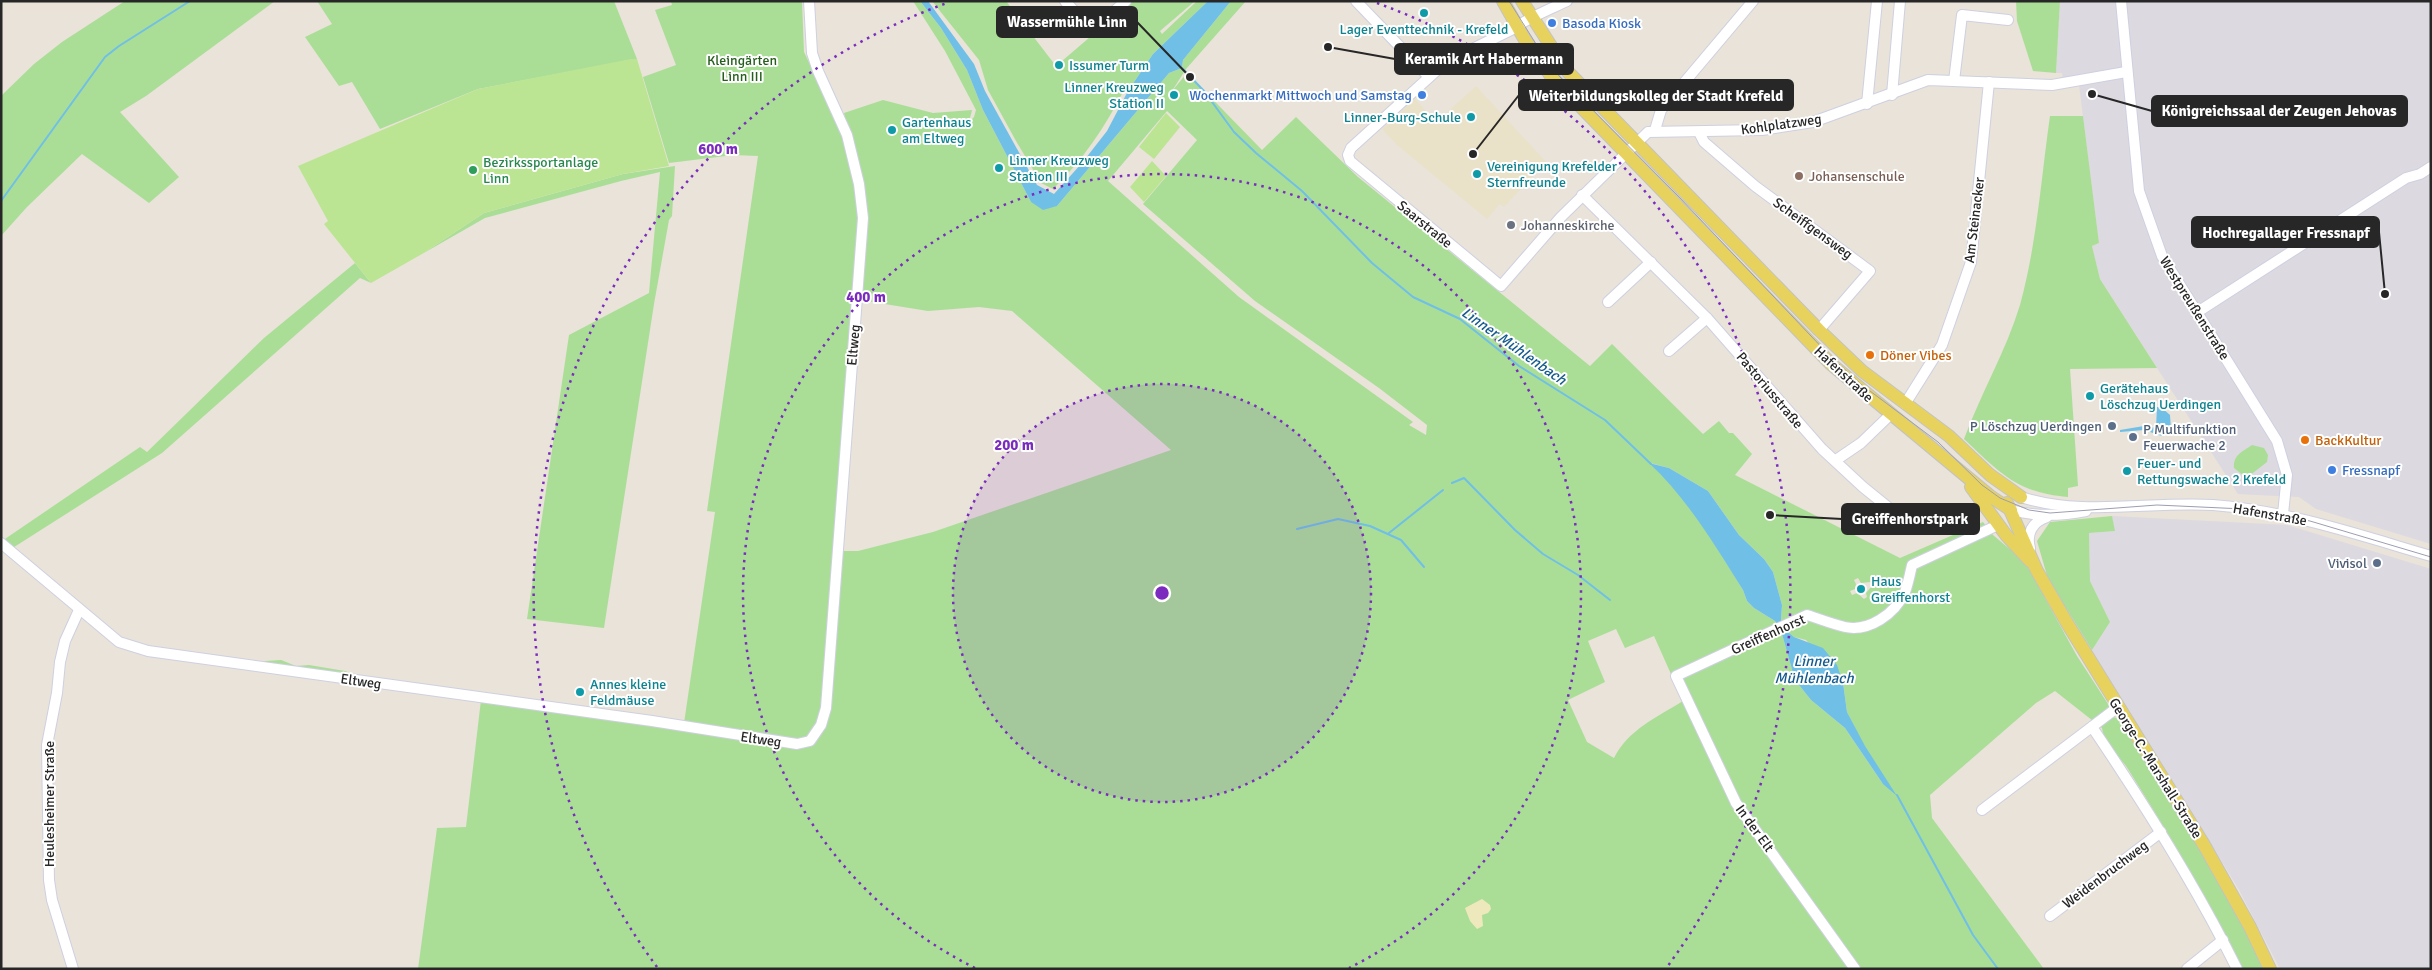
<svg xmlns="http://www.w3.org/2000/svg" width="2432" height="970" font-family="Signika,sans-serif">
<rect width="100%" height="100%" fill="#e9e3d9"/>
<g fill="#dcd9e1">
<path d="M2060,1h371v543l-115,-35 -17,-12 -61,-3 -138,-215 -8,-33 7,-3 -21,-166 -15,2 -1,-6h-6z"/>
<path d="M2112,516l175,9 144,44v400h-151l-42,-81 -146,-238 18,-28 -20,-41 -1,-48 25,-2z"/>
</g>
<path fill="#eae2c8" d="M1476,86l70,76 -42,45 -4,-3 -13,15 -90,-74 -15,-16 33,-30 21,23z"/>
<g fill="#aade97" fill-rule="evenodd">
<path d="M125,1h150l-129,95 -26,16 59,65 -30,26 -67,-49 -55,53 -26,29v-140l33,-32 28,-22z"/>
<path d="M317,1h297l23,58 -159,30 -98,40 -28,-47 -13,4 -34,-49 27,-13z"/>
<path d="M671,1h131l2,51 40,84 16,78 -18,337h16l75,-19 238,-82 -159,-139 -33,-4 -51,4 -68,-11 6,-86 -22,-101 39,-13 50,13 39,-3 -3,12 5,-5 2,-7 -31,-59 -32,-50h7l21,27 26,42 16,40 48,92 26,4 112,-133 13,-5 1,-8 43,-53 5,-6h15l-60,68 -14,22 15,-18 75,77 34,-33 62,60 232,189 22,-22 91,90 16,-13 10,12h4l19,21 -17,21 165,83 83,-36 10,13 32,27 52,94 33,51 -6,15 7,-5 9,1 81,129 65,122h-23c-34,-69 -74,-134 -115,-200 -7,-11 -25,-27 -26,-41l-47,-37 -19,12 -106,92 2,23 112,151h-1626l19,-141 29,-1 15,-127 156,21 46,9 32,-218 -8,-1 51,-355 -24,-1 -65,8 -26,-86 33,-12 -21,-55 17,-5zM1167,111l30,29 -54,64 112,97 124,87 48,37 -1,10 -17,-10 4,-3 -174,-125 -131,-116zM1650,463l19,5 39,23 31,44 25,24 9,13 9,33 -1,15 7,12 6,5 12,3 37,43 4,29 36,72 -38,-56 -34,-28 -16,-20 -13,-46 -7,-13 -21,-13 -7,-7 -4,-11 -38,-62 -39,-50zM1858,578l3,5 9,-1 2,4 -6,7 1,4 -3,2 -7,-6 -5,2 -2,-4 5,-2 1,-5 -2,-4zM1616,629l9,19 29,-12 29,65c-26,16 -55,29 -69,57l-27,-16 -19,-42 37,-18 -17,-41z"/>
<path d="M932,1h74l53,69 6,-5 -3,-4 70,-60h63l-35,30 2,3 35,-33h11l-55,53 -25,37 -4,-1c-19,37 -41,70 -71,99l-12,-6 -25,-42 -28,-51 -9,-30z"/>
<path d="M2016,1h44l-4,72 -23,-2 -16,-50z"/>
<path d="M2050,116h33l16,127 -7,3 8,33 57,89 -87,1 8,117 -10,2v9c-51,-4 -69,-25 -104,-58 17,-46 42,-88 56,-134 17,-62 21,-126 30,-189z"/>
<path d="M675,166l-3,50 -3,4 -15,84 -50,324 -77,-9 42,-284 80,-42 11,-121 -39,9 -136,37 -63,36 62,-41 139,-39z"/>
<path d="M355,263l16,20 -11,-5 -198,175 -151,96 -9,-8 138,-94 7,5 117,-114z"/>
<path d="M2252,445l12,3 4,7 -1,7 -18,14h-5l-10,-8c-1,-13 8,-16 18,-23z"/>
<path d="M2112,516l3,15 -26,2 1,48 20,41 -18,28 -44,-71 -11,-38 13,-19z"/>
<path d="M281,660l15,6 13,-1 36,6 24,9 -110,-16 6,-3z"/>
</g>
<path fill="#eee9bc" d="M1482,899l8,6 1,4 -3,4 -6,2 1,11 -6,3 -7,-8 -5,-13z"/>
<g fill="#bce593">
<path d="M631,59h6l32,107 -46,8 -139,39 -62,41 -51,29 -47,-59 4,-3 -30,-55 180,-77z"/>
<path d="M1166,113l14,14 -26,32 -15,-12z"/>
<path d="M1152,161l14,15 -22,26 -14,-15z"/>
</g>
<g fill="#70bfe7">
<path d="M920,1h8l46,63 11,27 52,94 17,9 28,-31 25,-32 21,-40 25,-37 55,-53h23l-48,59 -1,8 -13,5 -112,133 -14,4 -12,-8 -48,-92 -16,-40 -26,-42z"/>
<path d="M2157,407h4l9,8 1,14 -9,7 -18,-6 -24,2v-2l24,-4 12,2z"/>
<path d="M1649,463l20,5 39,23 31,44 25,24 9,13 9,33 -1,15 7,12 6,5 29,11 14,17 6,18 4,29 18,34 32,50 -14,-12 -38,-56 -34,-28 -16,-20 -13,-46 -7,-13 -21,-13 -7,-7 -4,-11c-27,-43 -56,-92 -94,-127z"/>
</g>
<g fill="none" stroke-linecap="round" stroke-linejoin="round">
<g stroke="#70bfe7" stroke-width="2">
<path d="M1182,68l22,23 30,41 22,21 46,38 70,72 41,34 47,22 59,47 86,54 46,44"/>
<path d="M1,201l104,-144 14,-11 71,-45"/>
<path d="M1452,483l12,-5 51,52 28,24 35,21 32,25"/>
<path d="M1297,529l41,-10 32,7 31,14 23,27"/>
<path d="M1389,533l54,-43"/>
<path d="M1897,795l76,140 25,34"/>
</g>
<defs>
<g id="minor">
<path d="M1065,1l27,29 34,-29"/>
<path d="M1356,1l73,76"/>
<path d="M1567,1c-12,6 -44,19 -50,26l-71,35 -95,86 -3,7 2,6 151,125 60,-69 87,-85 114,-2 51,-8 115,-42 124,5 74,-13"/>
<path d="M2121,1l18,190 23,65 115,185 10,34 -4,39"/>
<path d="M1954,81l8,-66 46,5"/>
<path d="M1892,95l8,-94"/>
<path d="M1867,104l10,-103"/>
<path d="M1655,130l6,-20 92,-109"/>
<path d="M1699,132l5,10 51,44 115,85 -51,59"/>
<path d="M1582,195l125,123 115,131 41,38 47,38"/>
<path d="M1608,302l43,-40"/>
<path d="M2196,313l210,-135 14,-4 11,-7"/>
<path d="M1669,351l38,-33"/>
<path d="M1905,404l37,-59 29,-83 18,-180"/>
<path d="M1836,460l25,-17 29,-28"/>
<path d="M2021,497c62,20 128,4 192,8 76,6 146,30 218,51"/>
<path d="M2011,510c25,7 49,6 75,1"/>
<path d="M1,543l118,99 29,9 504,70 145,23 13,-3 11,-16 5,-17 37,-490 -4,-34 -12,-49 -29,-64 -6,-18 -3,-52"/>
<path d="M2030,548c-4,-14 2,-26 17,-31"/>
<path d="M2092,727c53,78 103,157 145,242"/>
<path d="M1982,810l136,-103"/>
<path d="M2050,916l111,-84"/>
<path d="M73,969l-21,-69 -3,-20 -2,-135 10,-52 3,-31 5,-21 14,-31"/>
<path d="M1855,969l-119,-166 -60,-127 131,-61c13,4 25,9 38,12 24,5 50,-13 60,-35 3,-8 5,-18 7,-27l86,-40"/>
<path d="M2187,969l36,-29"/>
</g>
<g id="major">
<path d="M1503,1l22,39 26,36 280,288 159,132 21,14"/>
<path d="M1522,1l45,70 252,259 43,41 87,65 41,39 31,22"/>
<path d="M1971,487l35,48 24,26"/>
<path d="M2007,503l30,68 30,52 137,222 46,82 20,42"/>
</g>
</defs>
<use href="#minor" stroke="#ced0e0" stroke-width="12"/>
<use href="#major" stroke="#c3c3c3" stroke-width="14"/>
<use href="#minor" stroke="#fff" stroke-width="10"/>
<use href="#major" stroke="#e8d25e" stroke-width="12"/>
<path stroke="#9c9eb1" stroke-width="1" d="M1509,1l39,62 12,14 120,121 149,157 33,30 76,57 44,43 18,13 29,12 21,3 107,-8 87,4 66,12 121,36"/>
</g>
<circle cx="1162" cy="593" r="209" fill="#7b2cbf" fill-opacity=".12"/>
<g fill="none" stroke="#7b2cbf" stroke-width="2.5" stroke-dasharray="2.5 5">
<circle cx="1162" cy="593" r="209"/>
<path d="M975 968A419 419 0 1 1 1349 968"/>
<path d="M657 967A628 628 0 0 1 947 3M1377 3A628 628 0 0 1 1667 967"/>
</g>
<g fill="#0f9aa8" stroke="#fff" stroke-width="2">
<circle cx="1424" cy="13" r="5"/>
<circle cx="1059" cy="65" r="5"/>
<circle cx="1174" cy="95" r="5"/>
<circle cx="1471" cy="117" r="5"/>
<circle cx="892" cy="130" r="5"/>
<circle cx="999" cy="168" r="5"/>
<circle cx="1477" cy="174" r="5"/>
<circle cx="2090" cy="396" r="5"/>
<circle cx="2127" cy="471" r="5"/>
<circle cx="1861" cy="589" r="5"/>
<circle cx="580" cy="692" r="5"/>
</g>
<g fill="#3f7fe0" stroke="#fff" stroke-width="2">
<circle cx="1552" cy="23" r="5"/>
<circle cx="1422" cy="95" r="5"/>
<circle cx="2332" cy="470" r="5"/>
</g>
<circle fill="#2e9e5b" stroke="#fff" stroke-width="2" cx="473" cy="170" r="5"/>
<circle fill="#8d6e63" stroke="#fff" stroke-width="2" cx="1799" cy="176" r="5"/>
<circle fill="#6b7280" stroke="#fff" stroke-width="2" cx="1511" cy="225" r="5"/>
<g fill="#e8710a" stroke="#fff" stroke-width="2">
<circle cx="1870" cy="355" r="5"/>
<circle cx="2305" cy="440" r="5"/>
</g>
<g fill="#5c6f8a" stroke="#fff" stroke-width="2">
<circle cx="2112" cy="426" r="5"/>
<circle cx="2133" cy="437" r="5"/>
<circle cx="2377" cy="563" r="5"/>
</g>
<g text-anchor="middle" stroke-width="4" stroke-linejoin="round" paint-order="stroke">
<g font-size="14" fill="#366cbe" stroke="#fff" text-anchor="start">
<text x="1562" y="28">Basoda Kiosk</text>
<text x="1412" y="100" text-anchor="end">Wochenmarkt Mittwoch und Samstag</text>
<text x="2342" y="475">Fressnapf</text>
</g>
<g font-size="14" fill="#0d838f" stroke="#fff" text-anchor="start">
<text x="1424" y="34" text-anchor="middle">Lager Eventtechnik - Krefeld</text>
<text x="1069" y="70">Issumer Turm</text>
<text x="1164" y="92" text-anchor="end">Linner Kreuzweg<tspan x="1164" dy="16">Station II</tspan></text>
<text x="1461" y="122" text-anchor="end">Linner-Burg-Schule</text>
<text x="902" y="127">Gartenhaus<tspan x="902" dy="16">am Eltweg</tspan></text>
<text x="1009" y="165">Linner Kreuzweg<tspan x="1009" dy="16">Station III</tspan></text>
<text x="1487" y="171">Vereinigung Krefelder<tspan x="1487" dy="16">Sternfreunde</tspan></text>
<text x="2100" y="393">Gerätehaus<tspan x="2100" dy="16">Löschzug Uerdingen</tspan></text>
<text x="2137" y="468">Feuer- und<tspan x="2137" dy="16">Rettungswache 2 Krefeld</tspan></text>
<text x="1871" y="586">Haus<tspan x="1871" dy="16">Greiffenhorst</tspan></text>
<text x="590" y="689">Annes kleine<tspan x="590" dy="16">Feldmäuse</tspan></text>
</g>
<g font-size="14" fill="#255e1c" stroke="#fff">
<text x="742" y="65">Kleingärten<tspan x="742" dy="16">Linn III</tspan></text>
</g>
<g font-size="14" fill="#272727" stroke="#fff">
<text transform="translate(1781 124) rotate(-8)" y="5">Kohlplatzweg</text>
<text transform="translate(1974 220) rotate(-83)" y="5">Am Steinacker</text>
<text transform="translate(1425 224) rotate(39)" y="5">Saarstraße</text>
<text transform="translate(1813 228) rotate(36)" y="5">Scheiffgensweg</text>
<text transform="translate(2195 308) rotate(58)" y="5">Westpreußenstraße</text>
<text transform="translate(853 345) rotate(-85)" y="5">Eltweg</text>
<text transform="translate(1844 374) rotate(43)" y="5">Hafenstraße</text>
<text transform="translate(1770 390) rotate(50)" y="5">Pastoriusstraße</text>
<text transform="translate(2270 514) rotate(10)" y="5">Hafenstraße</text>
<text transform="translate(1768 634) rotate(-24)" y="5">Greiffenhorst</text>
<text transform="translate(361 681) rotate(8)" y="5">Eltweg</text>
<text transform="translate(761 739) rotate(8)" y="5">Eltweg</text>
<text transform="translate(2156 768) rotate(58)" y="5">George-C.-Marshall-Straße</text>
<text transform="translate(49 804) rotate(-90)" y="5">Heulesheimer Straße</text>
<text transform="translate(1755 828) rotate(54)" y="5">In der Elt</text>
<text transform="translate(2105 874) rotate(-37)" y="5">Weidenbruchweg</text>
</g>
<g font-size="14" fill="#27864d" stroke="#fff" text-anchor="start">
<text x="483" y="167">Bezirkssportanlage<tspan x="483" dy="16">Linn</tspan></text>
</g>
<g font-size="14" fill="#785e54" stroke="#fff" text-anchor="start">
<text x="1809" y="181">Johansenschule</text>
</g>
<g font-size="14" fill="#5b616d" stroke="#fff" text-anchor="start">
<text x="1521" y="230">Johanneskirche</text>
</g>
<g font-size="14" fill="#c56008" stroke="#fff" text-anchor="start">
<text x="1880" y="360">Döner Vibes</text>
<text x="2315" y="445">BackKultur</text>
</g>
<g font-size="14" fill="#4e5e75" stroke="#fff" text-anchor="end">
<text x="2102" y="431">P Löschzug Uerdingen</text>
<text x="2143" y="434" text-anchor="start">P Multifunktion<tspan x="2143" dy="16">Feuerwache 2</tspan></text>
<text x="2367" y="568">Vivisol</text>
</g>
<g font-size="15" font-style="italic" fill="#145b8e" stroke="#fff">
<text transform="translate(1514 346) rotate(35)" y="5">Linner Mühlenbach</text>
<text x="1814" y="666">Linner<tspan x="1814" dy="17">Mühlenbach</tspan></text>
</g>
</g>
<circle cx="1162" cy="593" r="8" fill="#7b2cbf" stroke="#fff" stroke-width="2.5"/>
<g font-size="15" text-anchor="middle" font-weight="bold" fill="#7b2cbf" stroke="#fff" stroke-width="4" stroke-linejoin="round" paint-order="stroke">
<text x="718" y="154">600 m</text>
<text x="866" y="302">400 m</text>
<text x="1014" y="450">200 m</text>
</g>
<path fill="none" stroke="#272727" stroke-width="2" d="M1190 77L1137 22M1328 47L1395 59M1473 154L1519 95M2092 94L2152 111M2385 294L2379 232M1770 515L1842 519"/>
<g fill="#272727" stroke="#fff" stroke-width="2">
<circle cx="1190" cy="77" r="5"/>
<circle cx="1328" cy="47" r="5"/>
<circle cx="1473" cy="154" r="5"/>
<circle cx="2092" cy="94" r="5"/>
<circle cx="2385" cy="294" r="5"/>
<circle cx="1770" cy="515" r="5"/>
</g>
<g fill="#272727" stroke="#272727" stroke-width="2">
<rect x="997" y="7" width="140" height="30" rx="5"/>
<rect x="1395" y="44" width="178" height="30" rx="5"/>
<rect x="1519" y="80" width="274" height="30" rx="5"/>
<rect x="2152" y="96" width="255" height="30" rx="5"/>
<rect x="2192" y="217" width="187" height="30" rx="5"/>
<rect x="1842" y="504" width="137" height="30" rx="5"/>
</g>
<g font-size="15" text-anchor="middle" font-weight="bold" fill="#fff">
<text x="1067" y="27">Wassermühle Linn</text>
<text x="1484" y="64">Keramik Art Habermann</text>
<text x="1656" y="101">Weiterbildungskolleg der Stadt Krefeld</text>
<text x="2279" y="116">Königreichssaal der Zeugen Jehovas</text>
<text x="2286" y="238">Hochregallager Fressnapf</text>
<text x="1910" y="524">Greiffenhorstpark</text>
</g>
<rect width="2432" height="970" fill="none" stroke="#272727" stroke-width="5"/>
</svg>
